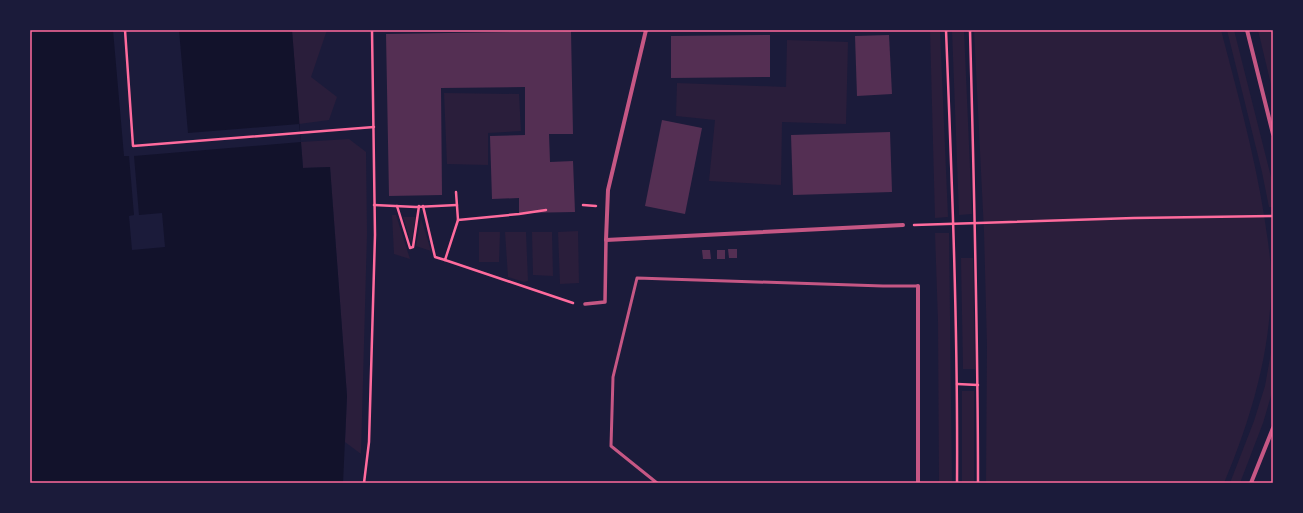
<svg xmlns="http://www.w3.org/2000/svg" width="1303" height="513" font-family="Figtree,sans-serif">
<rect width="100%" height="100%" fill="#1b1b3a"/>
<g fill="#2a1e3b">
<path d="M292,30h35l-16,47 26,20 -8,23 -30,4z"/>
<path d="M930,30h10l8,187 -13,1z"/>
<path d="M952,30h12l8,184 -13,1z"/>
<path d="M974,30h247c16,61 33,123 43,185 3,21 7,42 7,63 1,71 -20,141 -47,205h-238l1,-138 -3,-113z"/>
<path d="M1227,30h7l39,155v22h-4l-7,-35z"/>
<path d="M1258,30h15v63z"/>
<path d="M787,40l61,2 -2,82 -64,-2 -1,63 -72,-4 6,-61 -39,-4 1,-33 109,4z"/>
<path d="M444,93l75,1 2,37 -33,2v32l-41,-1z"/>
<path d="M349,139l17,13 1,81 -6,221 -16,-12 2,-46 -17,-229 -27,1 -2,-26z"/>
<path d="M392,215h4l14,44 -16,-5z"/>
<path d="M403,217h13l-5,26z"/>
<path d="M421,218l10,33 -15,-5z"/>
<path d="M578,231l1,52 -19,1 -2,-52z"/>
<path d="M479,232h21l-1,30h-20z"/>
<path d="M505,232h21l2,49 -4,1 -16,-5z"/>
<path d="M532,232h20l1,44 -20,-1z"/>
<path d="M935,233h14l3,250h-13l-1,-162z"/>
<path d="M961,258h12l2,111h-12z"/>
<path d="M1273,341v48l-10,34 -23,60h-10l24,-62 11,-35z"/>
<rect x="962" y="391" width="12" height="92"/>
</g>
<path fill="#12122b" d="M30,30h262l11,138 27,-1 17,229 -4,87h-313z"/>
<path fill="#1b1b3a" d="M113,30h66l9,103 111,-9 2,18 -167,14 5,59 23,-2 3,34 -33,3 -3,-34 5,-1 -5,-59h-5z"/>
<g fill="#542f53">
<path d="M571,31l2,103h-24l1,28 23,-1 2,51 -56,1v-15l-27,1 -2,-63 35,-1v-48l-84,1 1,107 -53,1 -3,-162z"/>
<path d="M770,35v42l-99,1v-42z"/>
<path d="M889,35l3,59 -35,2 -2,-60z"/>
<path d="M662,120l40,8 -17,86 -40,-8z"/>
<path d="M890,132l2,60 -99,3 -2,-60z"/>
<path d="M728,249h9v9h-8z"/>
<path d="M702,250h8l1,9h-8z"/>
<rect x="717" y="250" width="8" height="9"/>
</g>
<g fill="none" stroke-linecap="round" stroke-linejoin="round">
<g stroke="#ff6b9d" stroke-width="2.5">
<path d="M125,30l8,116 241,-19"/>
<path d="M946,30c6,151 12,302 11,453"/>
<path d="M970,30c4,151 8,302 8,453"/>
<path d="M374,205l42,2 41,-2"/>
<path d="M583,205l13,1"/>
<path d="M397,206l13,42 3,-1 6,-41"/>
<path d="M423,206l12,51 10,3 13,-40 -2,-28"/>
<path d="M458,220l61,-6 27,-4"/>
<path d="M914,225l220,-7 139,-2"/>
<path d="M445,260l128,43"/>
<path d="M957,384l21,1"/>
<path d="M364,483l5,-41 6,-207 -3,-205"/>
</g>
<path stroke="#c65784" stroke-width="3" d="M657,483l-46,-37 2,-69 24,-99 246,8h35"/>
<path stroke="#c65784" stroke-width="3.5" d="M585,304l20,-2 1,-62"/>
<g stroke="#c65784" stroke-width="4">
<path d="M646,30l-38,160 -2,50 297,-15"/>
<path d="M1247,30l26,104"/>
<path d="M918,286v197"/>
<path d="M1251,483l22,-55"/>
</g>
</g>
<rect width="1303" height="513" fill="none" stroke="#1b1b3a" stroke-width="62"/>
<rect x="31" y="31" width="1241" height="451" fill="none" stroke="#ff6b9d" stroke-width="1.5"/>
</svg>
